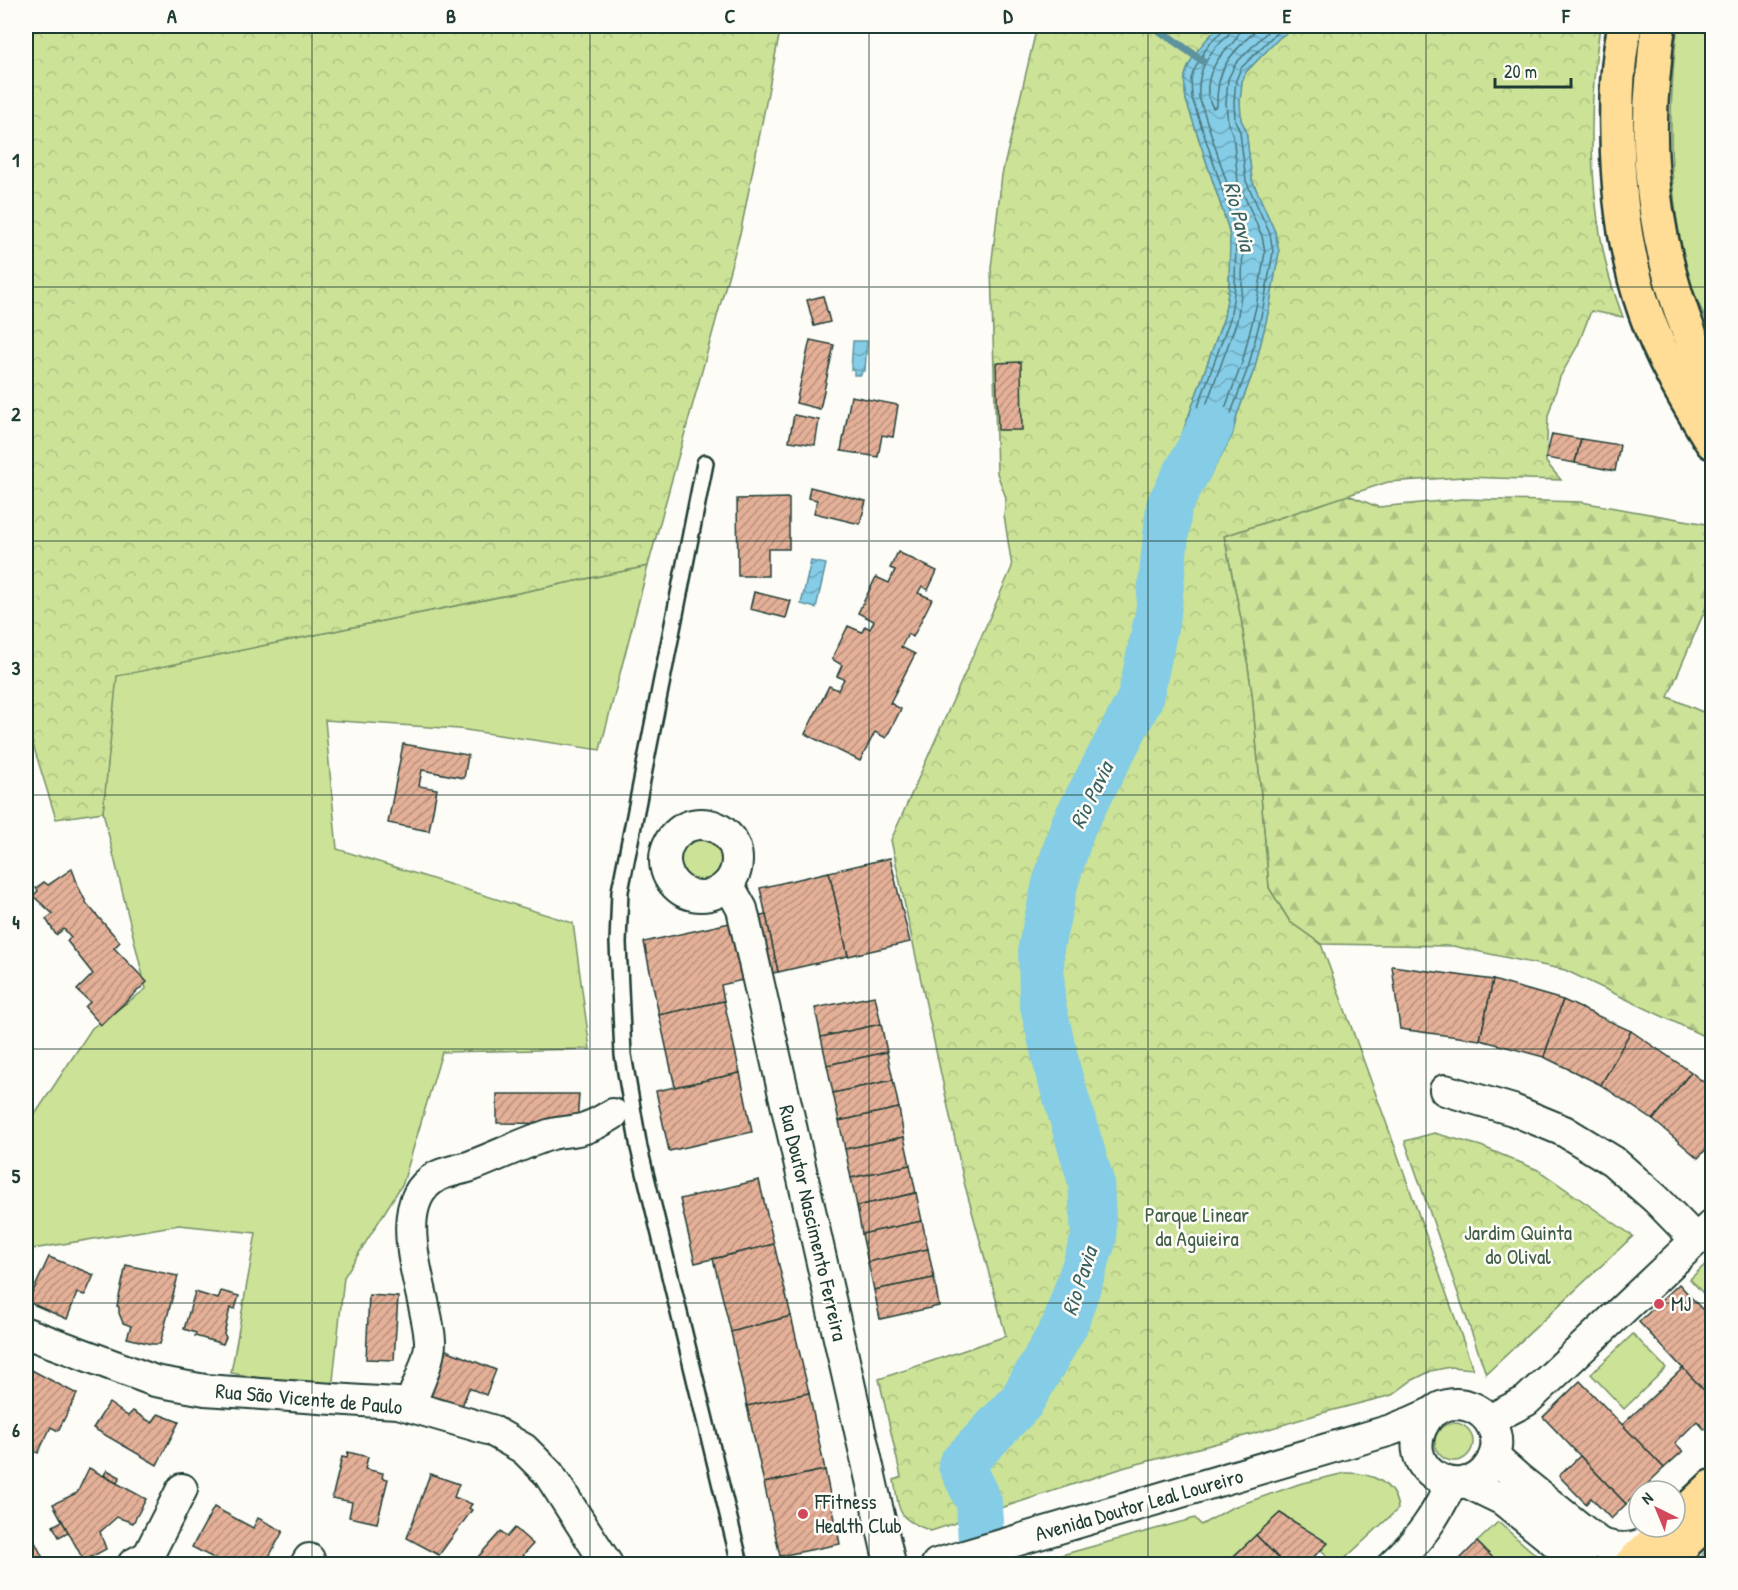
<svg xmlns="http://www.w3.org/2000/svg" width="1738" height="1590" font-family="'Patrick Hand',sans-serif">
<defs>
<pattern id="forest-firs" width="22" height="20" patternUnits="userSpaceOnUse" patternTransform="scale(1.5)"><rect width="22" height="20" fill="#cbe297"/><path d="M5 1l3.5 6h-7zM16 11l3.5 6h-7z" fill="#aec383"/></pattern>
<pattern id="park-crowns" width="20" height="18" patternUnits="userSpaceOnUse" patternTransform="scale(1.5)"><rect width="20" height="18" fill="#cbe297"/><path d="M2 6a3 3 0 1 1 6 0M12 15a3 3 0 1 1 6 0" fill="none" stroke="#aec383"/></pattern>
<pattern id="water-waves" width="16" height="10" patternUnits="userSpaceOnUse" patternTransform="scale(1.5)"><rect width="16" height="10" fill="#85cce6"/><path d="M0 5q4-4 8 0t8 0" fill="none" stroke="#6ca7bb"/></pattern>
<pattern id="building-hatch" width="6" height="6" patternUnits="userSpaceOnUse" patternTransform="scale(1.5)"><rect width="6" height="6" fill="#e5b098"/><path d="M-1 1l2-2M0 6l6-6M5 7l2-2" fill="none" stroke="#b9907d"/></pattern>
</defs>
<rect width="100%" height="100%" fill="#fdfcf7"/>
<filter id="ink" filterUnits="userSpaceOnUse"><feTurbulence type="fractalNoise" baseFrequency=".0167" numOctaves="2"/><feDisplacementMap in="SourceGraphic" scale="12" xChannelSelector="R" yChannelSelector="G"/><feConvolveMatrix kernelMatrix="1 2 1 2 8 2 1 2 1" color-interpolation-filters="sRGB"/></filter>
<g filter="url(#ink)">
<g fill="#cbe297" stroke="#759066" stroke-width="1.5">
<path d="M1678,26h34v307c-6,-15 -15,-30 -20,-46 -18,-57 -22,-115 -21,-174 1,-29 2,-59 7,-87z"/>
<path d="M648,566l-48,184 -141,-21 -134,-9 12,129 236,74 17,126 -148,3 -39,131 -59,94 -12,113 -101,-17 25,-140 -77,-8 -153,25v-122l66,-100 54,-39 -43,-177 13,-136z"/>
<circle cx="702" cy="862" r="26"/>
<path d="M1712,1258v45l-22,-24z"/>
<path d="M1633,1334l33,34 -42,41 -33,-35z"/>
<circle cx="1454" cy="1442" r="19"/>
<path d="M1345,1473c25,-1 50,9 53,36l-59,55h-3l-15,-14 6,-7 -47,-30 -55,51h-196l166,-46 6,7 30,-17 68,-24z"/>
<path d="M1498,1522l45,39 2,3h-46l-22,-22z"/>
<path d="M1712,1542v22h-15l11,-18z"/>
</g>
<path fill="url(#forest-firs)" stroke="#759066" stroke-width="1.5" d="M1348,495l30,12 85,-8 118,3 131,23v68l-44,104 44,19v324l-147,-70 -112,-24 -132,-2 -31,-22 -21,-34 -17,-194 -11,-75 -17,-83z"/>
<g fill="url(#park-crowns)" stroke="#759066" stroke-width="1.5">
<path d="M26,26h755l-40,204 -93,336 -531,110 -14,136 -47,7 -30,-97z"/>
<path d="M1037,26h183c-14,13 -30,30 -35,50 -1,7 0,16 1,24l42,127 2,10 -1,50 -5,30 -45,126 -17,38 70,-45 5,-21 18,-48 14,-58 10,-57 -4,-20 -23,-52 -6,-50 -5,-10 -1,-19 2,-20 4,-9 33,-34 18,-12h303c-12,82 -12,161 7,242 4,17 10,33 16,49l-32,-6 -13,34 -18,32 -12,39 -2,46 15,18 -98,-3 -75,5 -164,54 17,83 11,75 17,194 21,34 31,22 69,189 83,236 -23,-2 -19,4 -20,10 -19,14 -70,18 -70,21 -126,33 -195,64c-34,-13 -31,-16 -37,-51l7,-3 -22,-98 127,-43 -42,-154 -73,-342 121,-273 -8,-52 2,-17 -9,-25 -6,-205 11,-93z"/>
<path d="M1434,1133l47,13 57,24 95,66 -147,138 -81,-233z"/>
</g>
<g fill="url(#water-waves)" stroke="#5c939f" stroke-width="1.5">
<path d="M1220,26h77l-18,12 -33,34 -4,9 -2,20 1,19 5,10 6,50 23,52 4,20 -10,57 -14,58 -18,48 -5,21 -26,47 -44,-2 17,-38 45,-126 5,-30 1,-50 -2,-10 -42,-127c-1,-8 -2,-17 -1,-24 5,-20 21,-37 35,-50z"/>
<path d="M853,341h14l-2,30h-3l-1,4h-7v-5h-3z"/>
<path d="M811,561l15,3 -10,44 -15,-4z"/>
</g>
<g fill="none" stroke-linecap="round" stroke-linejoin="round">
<g stroke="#48767b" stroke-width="1.5">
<path d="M1223,26l-1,5 -13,13 -15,26 -3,9 1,19 42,127 2,12 -1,50 -5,32 -46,126 -11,27 2,4h25l3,-1 23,-41 5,-21 18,-48 14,-57 10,-56 -3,-18 -24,-53 -6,-49 -5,-12 -1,-19 2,-21 5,-12 34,-34 12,-8"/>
<path d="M1231,26c-1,11 -9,14 -16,22 -13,16 -17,29 -16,49l44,136 -1,55 -5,33 -53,144 2,3h12l21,-37 5,-20 18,-48 14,-56 9,-55 -3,-16 -24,-54 -5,-48 -5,-10 -2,-21 2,-24 8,-16 37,-37"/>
<path d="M1240,26c-1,14 -9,18 -18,28 -12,15 -20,36 -9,54l4,-2c-1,-42 16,-53 43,-80"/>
</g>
<path stroke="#5c939f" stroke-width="8" d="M1153,26l50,35"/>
<path stroke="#85cce6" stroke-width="46" d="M982,1564l-3,-62 -18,-37 60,-63 44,-77 29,-87 -3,-57 -33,-110 -16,-70 -1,-54 14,-63 18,-58 67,-127 18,-85 11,-108 42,-80"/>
</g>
<g fill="url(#building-hatch)" stroke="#1f3d34" stroke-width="1.5">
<path d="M1703,26h9v8l-10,-3z"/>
<path d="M823,296l7,26 -16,4 -7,-26z"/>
<path d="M810,340l24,5 -14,64 -24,-6z"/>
<path d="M1021,362l1,68h-24l-2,-67z"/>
<path d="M851,396l47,9 -5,32 -11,-2 -4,22 -37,-6z"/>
<path d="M794,415l25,5 -4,25 -26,-4z"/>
<path d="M1552,434l29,5 -6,24 -29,-5z"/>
<path d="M1581,439l39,6 -5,26 -40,-8z"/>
<path d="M810,487l56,14 -6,23 -46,-11 3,-13 -9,-2z"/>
<path d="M789,498v51h-21v27h-30l-1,-77z"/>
<path d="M898,552l39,19 -9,19 -6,-4 -4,7 14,6 -19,38 -5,-3 -7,13 14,7 -25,49 11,6 -15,29 -11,-6 -15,29 -55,-27 24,-48 9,4 6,-11 -7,-3 5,-11 -10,-6 16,-33 14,6 3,-6 5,3 4,-8 -16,-8 18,-36 13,6 6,-13 -5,-2z"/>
<path d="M754,592l37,9 -5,17 -36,-9z"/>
<path d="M403,744l65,11 -4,23 -42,-8 -3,16 18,3 -8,42 -41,-8z"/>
<path d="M890,858l20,84 -62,14 -19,-84z"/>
<path d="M72,869l7,19 8,16 33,38 -6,6 33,34 -46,43 -16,-18 5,-5 -13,-12 16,-16 -26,-33 4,-4 -7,-8 -8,6 -10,-16 7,-5 -20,-18 5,-5 -2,-3 8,-6 4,3z"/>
<path d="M829,872l19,84 -70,16 -18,-84z"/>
<path d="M766,915l12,57 -57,13 3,16 -65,14 -15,-73z"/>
<path d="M1392,966l101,14 -13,60 -80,-11z"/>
<path d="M1493,980l70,20 -19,57 -64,-17z"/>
<path d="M875,996l6,28 -60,13 -6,-29z"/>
<path d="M1563,1000l68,31 -30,54 -57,-28z"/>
<path d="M724,1001l16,72 -65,14 -16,-72z"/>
<path d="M881,1024l6,28 -60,13 -6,-28z"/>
<path d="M1631,1031l60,41 -38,48 -52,-35z"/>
<path d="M887,1052l6,28 -60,13 -6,-28z"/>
<path d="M1691,1072l21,17v54l-14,15 -45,-38z"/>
<path d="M740,1073l12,59 -83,19 -13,-60z"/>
<path d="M893,1080l6,28 -60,13 -6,-28z"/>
<path d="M497,1094h82l-2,30 -80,-1z"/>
<path d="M899,1108l5,29 -59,12 -6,-28z"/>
<path d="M904,1137l6,28 -59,13 -6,-29z"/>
<path d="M910,1165l6,28 -59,13 -6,-28z"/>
<path d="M759,1180l15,64 -79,19 -15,-64z"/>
<path d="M916,1193l6,28 -60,13 -5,-28z"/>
<path d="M922,1221l6,28 -60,13 -6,-28z"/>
<path d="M774,1244l17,72 -60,16 -18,-73z"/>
<path d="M928,1249l6,29 -60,12 -6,-28z"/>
<path d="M49,1257l45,18 -9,20 -8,-2 -10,26 -39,-17z"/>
<path d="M126,1265l52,11 -18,68h-9l-24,-6 4,-12 -8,-3 -4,-10v-6l-2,-1z"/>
<path d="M934,1278l5,28 -59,13 -6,-29z"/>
<path d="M1679,1284l33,36v79l-73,-77z"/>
<path d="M221,1291l18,5 -4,13 -5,-1 -6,26 2,3 -3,7 -28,-8 1,-3 -12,-4 11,-37 23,7z"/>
<path d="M369,1295l29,2 -4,63 -28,-1z"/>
<path d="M791,1316l18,77 -62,13 -16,-74z"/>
<path d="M441,1348l55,22 -10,25 -17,-7 -10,26 -38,-15z"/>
<path d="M26,1367l51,27 -19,37 -7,-4 -13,26 -12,-6z"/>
<path d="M1683,1368l29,31v24l-7,7 -8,-9 -22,22 8,8 -19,17 -42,-43z"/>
<path d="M1580,1381l84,87 -38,36 -83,-87z"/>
<path d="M809,1393l16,77 -61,13 -17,-77z"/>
<path d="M109,1403l19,13 5,-5 19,12 6,-9 21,8 -22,43 -64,-37z"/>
<path d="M348,1452l20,5 -3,12 18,4 -1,5 6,1 -11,44 -28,-6 3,-15 -20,-4 10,-41 5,1z"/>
<path d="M1580,1456l46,48 -15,15 -20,-21 -5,6 -27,-28z"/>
<path d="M89,1468l57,31 -13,24 -16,-6 -17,15 6,17 -22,12 -31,-57 24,-11z"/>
<path d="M107,1470l13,7 -3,6 -13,-8z"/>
<path d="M825,1470l15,74 -60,12 -16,-73z"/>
<path d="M430,1474l29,10 -5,13 18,7 -3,4 3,2 -33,45 -32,-17z"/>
<path d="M214,1507l39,21 5,-10 25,13 -18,33h-40l-33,-17z"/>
<path d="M1280,1513l48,30 -22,21h-22l-28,-29z"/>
<path d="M62,1521l6,11 -9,5 -6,-11z"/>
<path d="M26,1524l20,40h-20z"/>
<path d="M515,1528l18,16 -10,11 8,8 -1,1h-44l-8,-7 23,-26 6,6z"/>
<path d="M1256,1535l28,29h-42l-8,-8z"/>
<path d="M1477,1542l22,22h-44z"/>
<path d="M1234,1556l8,8h-17z"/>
</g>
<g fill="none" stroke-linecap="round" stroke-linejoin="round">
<defs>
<path id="service" d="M705,463l-85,428 -2,52 5,112 16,93 101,416"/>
<g id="minor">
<circle cx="701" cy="860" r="36"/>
<path d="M728,884l14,25 148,655"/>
<path d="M1445,1090l68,20 51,21 49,30 43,38 40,41"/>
<path d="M26,1333l129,48 50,9 157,11 36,2 93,27 33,19 25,25 58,90"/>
<path d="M409,1406c7,-16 22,-48 21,-65 -2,-44 -45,-136 6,-164 10,-6 24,-7 35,-11 27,-10 54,-24 81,-32 12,-3 25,-2 36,-7 9,-3 17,-8 25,-13"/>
<path d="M1489,1420l37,-19 186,-176"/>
<path d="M1494,1457l25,22 80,64c22,9 42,6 61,-9"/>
<path d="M1466,1482l37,18 79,64"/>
<path d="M133,1564l15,-8 34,-67"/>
<path d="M306,1564l3,-5"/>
<path d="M937,1564l454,-134c13,-5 26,-10 38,-16 5,-2 8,-5 12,-7 20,-8 42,1 51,19 7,13 5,28 -3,40 -27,42 -102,0 -58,-53"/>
<path d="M1393,1564c29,-27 41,-46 59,-81"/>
</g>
<g id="primary">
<path d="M1625,26c-8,36 -9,72 -8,109 1,60 8,120 28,176 16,47 41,89 67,131"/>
<path d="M1659,26c-4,16 -4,33 -6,50 -9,89 5,181 39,264 6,15 14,28 20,42"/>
<path d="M1675,1522l37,-35"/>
<path d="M1631,1564l39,-37"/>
<path d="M1662,1564l50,-47"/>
</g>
</defs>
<use href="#service" stroke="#1f3d34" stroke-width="20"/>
<use href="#minor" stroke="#1f3d34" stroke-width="34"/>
<use href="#primary" stroke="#1f3d34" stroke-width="38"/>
<use href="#service" stroke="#fdfcf7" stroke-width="15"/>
<use href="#minor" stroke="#fdfcf7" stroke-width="30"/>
<use href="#primary" stroke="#ffdd96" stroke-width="33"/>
</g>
</g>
<path fill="none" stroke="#1f3d34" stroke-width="1.5" stroke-opacity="0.55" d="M312,26v1538M590,26v1538M869,26v1538M1148,26v1538M1426,26v1538M26,287h1686M26,541h1686M26,795h1686M26,1049h1686M26,1303h1686"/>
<g fill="#d1495b" stroke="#fdfcf7" stroke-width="2">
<circle cx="1659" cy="1304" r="6"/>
<circle cx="803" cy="1514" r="6"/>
</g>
<g text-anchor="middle" stroke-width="5" stroke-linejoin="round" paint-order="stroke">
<g font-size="21" fill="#415e48" stroke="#fdfcf7">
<text x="1197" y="1222">Parque Linear<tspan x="1197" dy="24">da Aguieira</tspan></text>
<text x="1518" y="1240">Jardim Quinta<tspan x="1518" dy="24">do Olival</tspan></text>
</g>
<g font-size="21" fill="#1f3d34" stroke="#fdfcf7">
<text transform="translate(813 1223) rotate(77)" y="7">Rua Doutor Nascimento Ferreira</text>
<text transform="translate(309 1399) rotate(5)" y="7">Rua São Vicente de Paulo</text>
<text transform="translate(1139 1505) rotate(-16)" y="7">Avenida Doutor Leal Loureiro</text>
</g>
<g font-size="21" fill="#1f3d34" stroke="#fdfcf7" text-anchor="start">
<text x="1671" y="1311">MJ</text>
<text x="815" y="1509">FFitness<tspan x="815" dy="24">Health Club</tspan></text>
</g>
<g font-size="22" font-style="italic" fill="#386160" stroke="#fdfcf7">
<text transform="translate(1240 216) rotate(76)" y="8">Rio Pavia</text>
<text transform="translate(1091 795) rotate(-64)" y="8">Rio Pavia</text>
<text transform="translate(1079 1281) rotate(-72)" y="8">Rio Pavia</text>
</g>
</g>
<rect width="1738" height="1590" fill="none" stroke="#fdfcf7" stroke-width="66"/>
<g transform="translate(1657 1509) rotate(317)"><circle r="28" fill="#fdfcf7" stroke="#a4b0a9" stroke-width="1.5"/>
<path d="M0-4.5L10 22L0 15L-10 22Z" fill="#d1495b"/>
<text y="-9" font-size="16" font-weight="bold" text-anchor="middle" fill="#1f3d34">N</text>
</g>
<path d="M1495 78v9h76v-9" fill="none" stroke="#1f3d34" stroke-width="3"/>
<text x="1504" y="78" font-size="18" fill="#1f3d34" stroke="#fdfcf7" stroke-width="4.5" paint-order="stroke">20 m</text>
<rect x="33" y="33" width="1672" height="1524" fill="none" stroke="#1f3d34" stroke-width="2"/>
<g font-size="20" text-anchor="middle" font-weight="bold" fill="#1f3d34">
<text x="172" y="23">A</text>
<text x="451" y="23">B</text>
<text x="730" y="23">C</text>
<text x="1008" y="23">D</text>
<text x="1287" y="23">E</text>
<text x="1566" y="23">F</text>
<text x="16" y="167">1</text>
<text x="16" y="421">2</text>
<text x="16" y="675">3</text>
<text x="16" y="929">4</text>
<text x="16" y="1183">5</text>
<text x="16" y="1437">6</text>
</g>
</svg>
